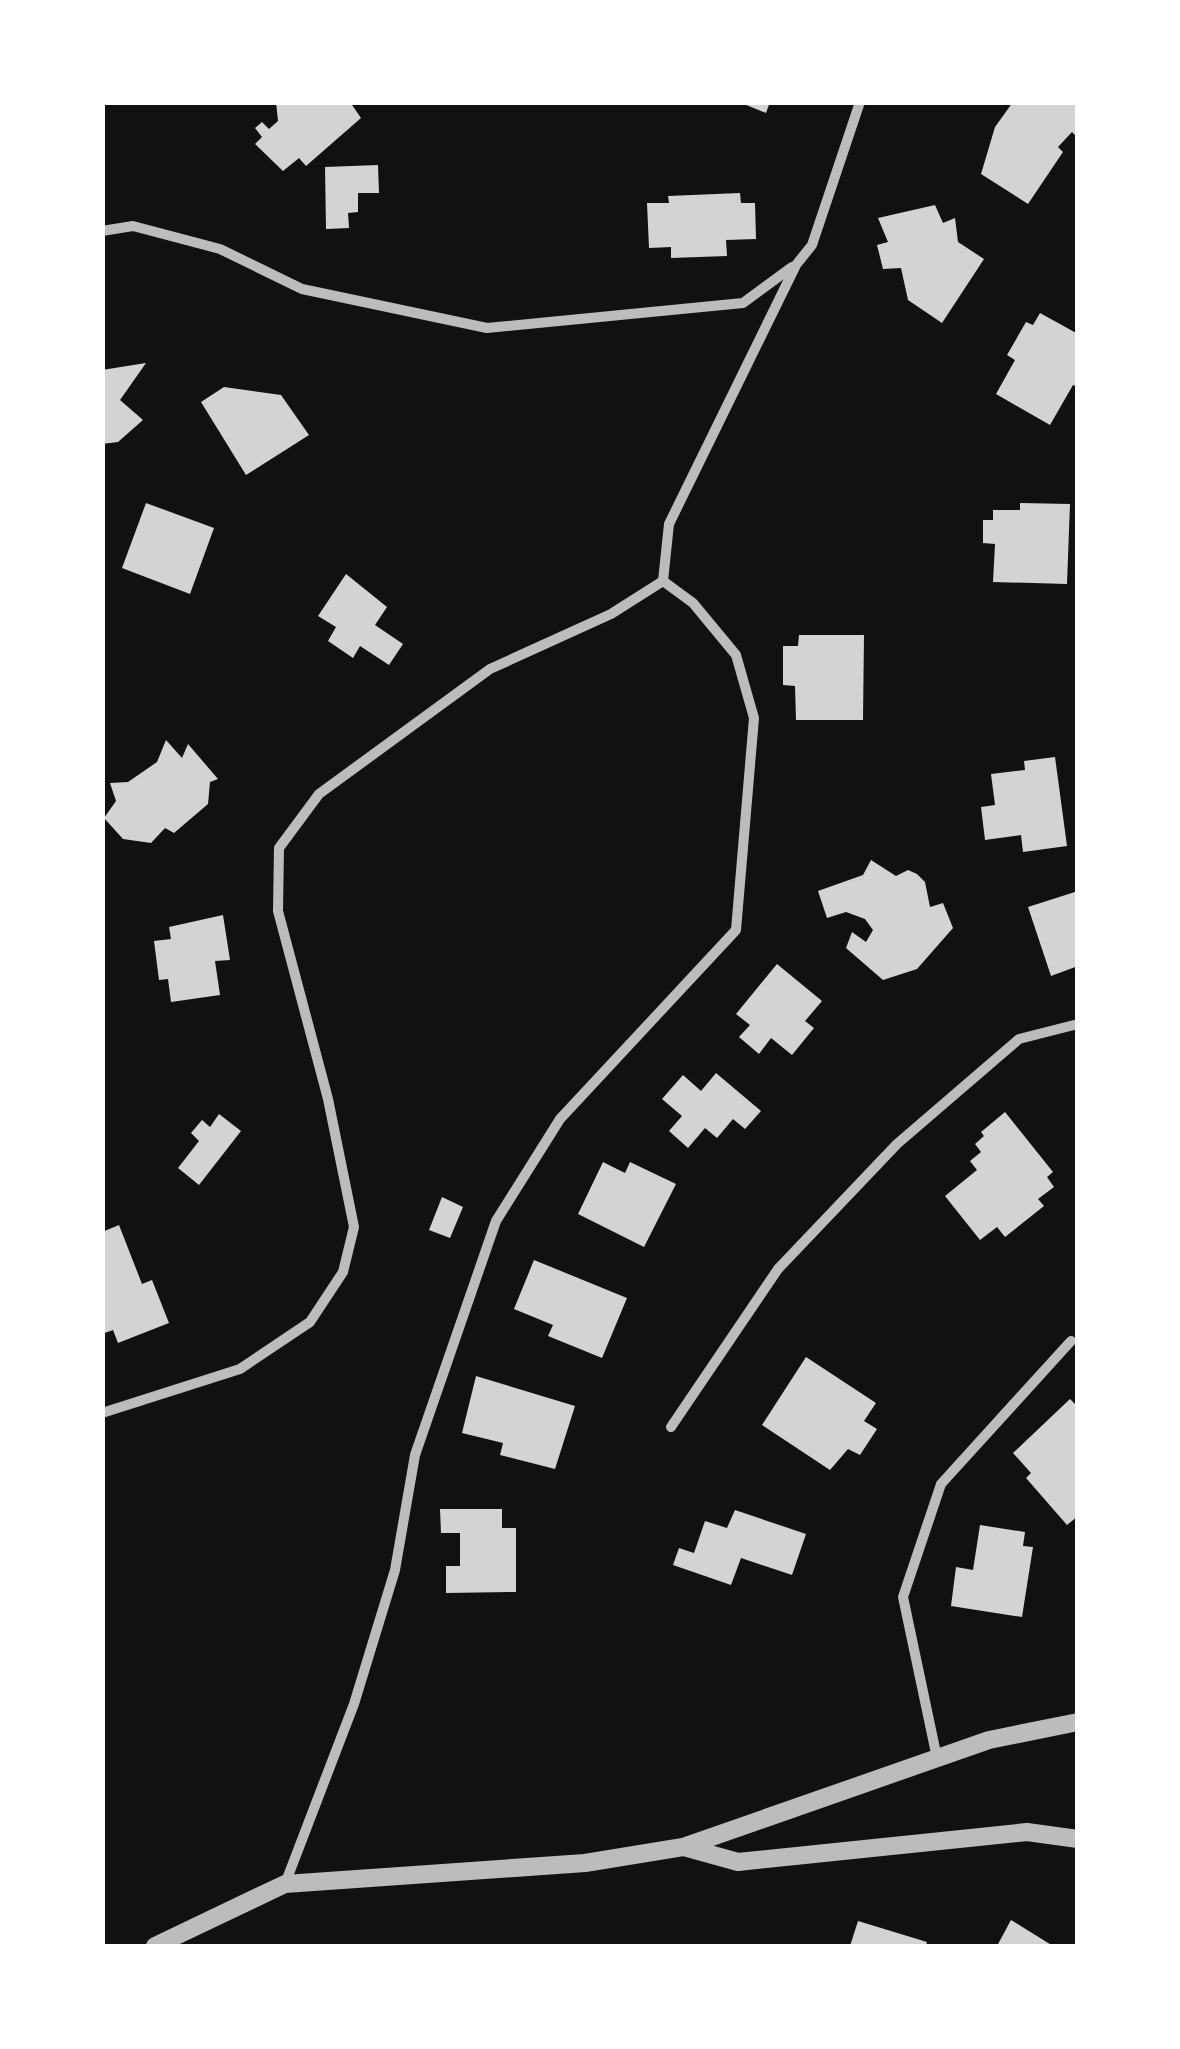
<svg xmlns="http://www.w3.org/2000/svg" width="1180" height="2049" font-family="Raleway,sans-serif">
<rect width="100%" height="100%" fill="#111"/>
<g fill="#d3d3d3">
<path d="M276,102h74l11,16 -55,48 -7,-8 -16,13 -28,-27 7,-7 -7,-9 7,-6 7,7 9,-8z"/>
<path d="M739,102h31l-4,11z"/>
<path d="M1013,102h65v36l-6,-6 -14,15 5,5 -35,52 -47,-30 14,-47z"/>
<path d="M378,165l1,28h-21v19l-10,1 1,15 -23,1 -1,-62z"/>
<path d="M740,193l1,10h14l1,36 -30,1 1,16 -56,2v-11l-22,1 -2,-45h22l-1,-7z"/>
<path d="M935,205l8,18 12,-5 3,24 26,17 -42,64 -34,-23 -7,-32 -18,1 -6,-24 11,-3 -10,-24z"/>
<path d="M1040,313l38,21v53l-5,-2 -23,40 -54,-31 19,-34 -8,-5 19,-33 7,3z"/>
<path d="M146,363l-26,37 23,20 -25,22 -16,2v-74z"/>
<path d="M224,387l57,8 28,40 -63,40 -45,-73z"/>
<path d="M146,503l68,25 -24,66 -68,-26z"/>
<path d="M1020,503l50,1 -3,80 -74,-2 2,-38 -12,-1v-23h10v-10h27z"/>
<path d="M346,574l41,33 -12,18 28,19 -14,21 -29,-19 -7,12 -25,-17 8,-14 -18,-11z"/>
<path d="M799,635h65l-1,85h-67l-1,-34 -12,-1v-39h15z"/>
<path d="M166,740l16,18 6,-14 30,35 -8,3 -2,22 -34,29 -9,-5 -14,15 -28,-4 -19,-21 12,-17 -6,-18 18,-1 29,-20z"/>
<path d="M1055,757l12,89 -44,6 -2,-17 -36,5 -4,-33 14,-2 -4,-31 34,-4 -1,-9z"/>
<path d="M871,860l25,16 12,-6 9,4 8,8 5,25 13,-4 10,25 -36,41 -34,11 -37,-32 6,-16 14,10 7,-12 -8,-11 -19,-7 -19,6 -9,-27 45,-16z"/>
<path d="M1078,891v75l-27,10 -23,-69z"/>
<path d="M223,915l7,45 -15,1 5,34 -49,7 -3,-23 -9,1 -5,-39 17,-2 -2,-12z"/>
<path d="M777,964l45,37 -17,20 9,7 -22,27 -21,-17 -12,16 -20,-17 11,-12 -14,-11z"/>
<path d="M716,1073l45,38 -16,18 -12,-10 -16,19 -12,-10 -17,20 -19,-17 13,-15 -20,-17 21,-24 18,16z"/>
<path d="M1005,1112l48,60 -6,5 7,10 -16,12 6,7 -39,31 -8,-10 -17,13 -35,-44 32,-26 -7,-9 11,-9 -6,-8 9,-8 -3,-4z"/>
<path d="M219,1114l22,17 -42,54 -21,-17 21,-27 -8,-8 11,-13 8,7z"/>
<path d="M603,1162l22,11 5,-11 46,22 -32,63 -66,-33z"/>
<path d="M442,1197l21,10 -13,31 -21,-8z"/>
<path d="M119,1225l23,59 10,-4 17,43 -51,20 -5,-13 -11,4v-102z"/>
<path d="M534,1260l93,38 -25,60 -54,-22 5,-11 -39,-16z"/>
<path d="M806,1357l70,46 -12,18 13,8 -17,26 -12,-6 -18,21 -68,-45z"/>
<path d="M476,1376l99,30 -20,63 -55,-14 3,-12 -41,-10z"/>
<path d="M1070,1399l8,8v109l-11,9 -41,-47 5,-5 -18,-20z"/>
<path d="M440,1509h62v19h14v64l-70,1v-27h14v-33h-19z"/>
<path d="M735,1510l71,24 -14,41 -51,-17 -10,27 -58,-20 6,-17 15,5 11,-32 22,7z"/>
<path d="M980,1525l45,7 -2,14 10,1 -11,70 -71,-11 5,-39 17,3z"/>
<path d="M1011,1920l42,26h-56z"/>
<path d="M858,1921l69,21 -1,4h-76z"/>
</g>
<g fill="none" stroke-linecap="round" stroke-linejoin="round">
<g stroke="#bcbcbc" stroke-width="10">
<path d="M102,231l31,-5 87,23 82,40 185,39 256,-25 49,-36"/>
<path d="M102,1413l138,-44 70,-47 33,-50 11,-45 -26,-128 -50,-188 1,-63 40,-54 171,-125 121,-55 52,-33"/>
<path d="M671,1427l107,-158 119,-125 122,-105 59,-15"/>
<path d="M937,1758l-34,-161 38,-113 130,-143"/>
<path d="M285,1884l69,-180 41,-134 20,-115 81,-234 64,-102 176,-189 18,-212 -18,-63 -43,-52 -30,-22 6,-57 127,-259 16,-20 48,-143"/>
</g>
<g stroke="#bcbcbc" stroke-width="18">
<path d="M684,1847l54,15 289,-30 51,7"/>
<path d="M155,1946l130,-62 300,-21 98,-16 306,-107 89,-18"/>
</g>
</g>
<rect width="1180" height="2049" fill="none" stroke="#ffffff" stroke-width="210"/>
</svg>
